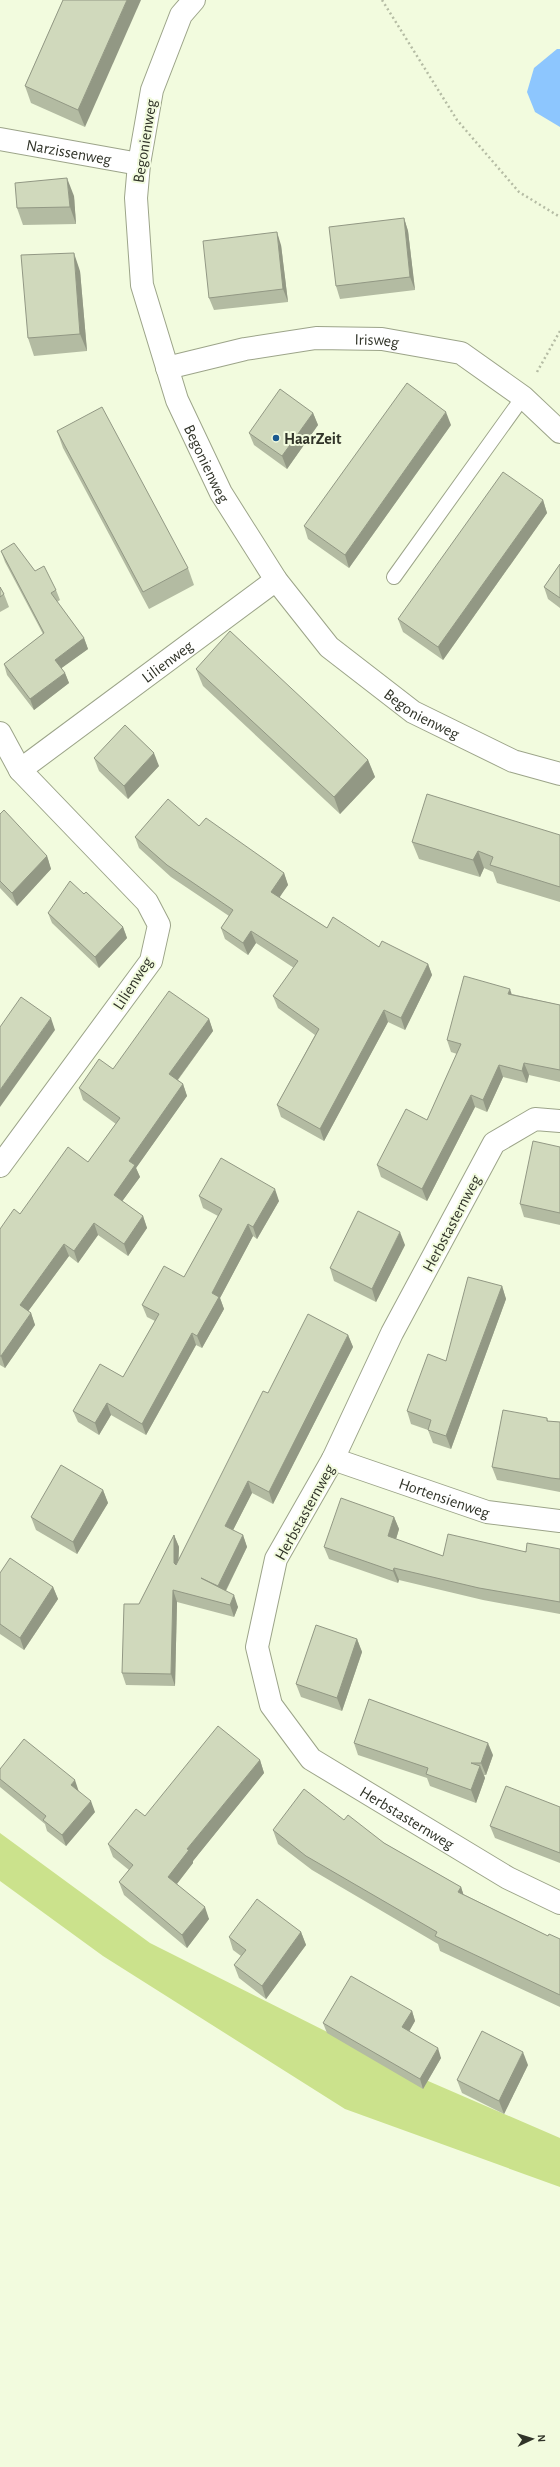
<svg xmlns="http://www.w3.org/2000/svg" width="560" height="2467" font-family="'Alegreya Sans',sans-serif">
<rect width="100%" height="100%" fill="#f2fbde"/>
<path fill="#cbe28c" d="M0,1833l150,110 255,128 155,67v49l-215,-78 -242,-153 -103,-75z"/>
<path fill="#8dc6fe" d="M557,49h3v78l-25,-15 -8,-20 7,-24z"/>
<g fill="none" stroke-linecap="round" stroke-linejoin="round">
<defs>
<path id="lane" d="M394,577l129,-180"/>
<g id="street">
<path id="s1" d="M194,0l-13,15 -29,75 -13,74 -3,34 6,87 35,115 44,93 55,87 53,67 84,65 100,49 47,13"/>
<path id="s2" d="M0,139l139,25"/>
<path id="s3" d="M167,368l78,-19 71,-11 66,1 79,14 62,44 37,35"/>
<path d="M0,733l20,37 127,132 12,23 -8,36 -151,205"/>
<path id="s4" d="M20,770l256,-190"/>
<path id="s5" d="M560,1121l-25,-2 -41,24 -102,190 -59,126 -57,100 -19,88 14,58 40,54 197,119 52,25"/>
<path id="s6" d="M333,1459l154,53 73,9"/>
</g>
</defs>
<use href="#lane" stroke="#9ca489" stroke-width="16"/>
<use href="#street" stroke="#9ca489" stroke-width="24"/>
<g stroke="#b5bca4" stroke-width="2.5" stroke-dasharray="2 3" stroke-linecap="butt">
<path d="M382,0l75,120 62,72 41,25"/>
<path d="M537,372l23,-41"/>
</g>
<use href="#lane" stroke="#fff" stroke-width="14"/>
<use href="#street" stroke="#fff" stroke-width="22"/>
</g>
<g fill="#b3bba2">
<path d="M63,0l22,127 -54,-24 -6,-17z"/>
<path d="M74,196l2,28 -53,1 -6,-17z"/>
<path d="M404,218l4,13 7,59 -75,9 -4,-13z"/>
<path d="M281,245l7,57 -74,8 -5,-12z"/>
<path d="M80,271l7,80 -53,5 -6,-18z"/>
<path d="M313,413l5,12 -31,44 -33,-24 -5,-12z"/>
<path d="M451,425l-102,143 -41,-29 -4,-13z"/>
<path d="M57,431l131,137 6,17 -45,24 -86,-161z"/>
<path d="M543,500l4,13 -104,147 -40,-28 -5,-13z"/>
<path d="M1,551l34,20 21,19 4,10 -3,2 27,36 4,11 -27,19 4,5 4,10 -35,27 -27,-35 -3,-11 39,-30 -38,-72z"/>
<path d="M560,564v44l-12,-9 -4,-12z"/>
<path d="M0,587l4,7 5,13 -9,5z"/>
<path d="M196,669l172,91 7,17 -35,37 -137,-128z"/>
<path d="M94,758l65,8 -31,33 -29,-28z"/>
<path d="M0,814l47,42 4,13 -34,37 -17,-18z"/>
<path d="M199,826l85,47 4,12 -9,12 48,31 101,36 4,11 -27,55 -17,-8 -64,119 -43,-24 -4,-12 38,-70 -37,-27 -5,-12 21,-28 -38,-25 -8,12 -23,-16 -4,-11 8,-12 -58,-39 -32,-29 -4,-11z"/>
<path d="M560,835v67l-63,-19 -4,-11 -9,-4 -4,9 -61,-18 -7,-17z"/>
<path d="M84,894l39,33 4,11 -28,30 -47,-45 -4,-10z"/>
<path d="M512,994l48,11v77l-31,-7 -2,8 -24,-6 -16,35 -12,-5 -48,94 -46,-24 -4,-12 50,-45 30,-66 -6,-2 -4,-12z"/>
<path d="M209,1019l4,12 -35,49 5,4 4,12 -51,72 4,9 -18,24 21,15 4,12 -19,28 -30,-21 -20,28 -9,-7 -41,55 3,2 4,12 -30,43 -5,-3v-136l88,-67 28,-38 -33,-24 -4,-12z"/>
<path d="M560,1147v78l-36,-8 -4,-13z"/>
<path d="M199,1196l80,5 -22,38 -4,-3 -33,62 4,11 -22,39 -6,-3 -50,90 -35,-20 -12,20 -21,-13 -5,-11 50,-34 32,-56 -8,-4 -5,-12 42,-28 34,-61 -15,-8z"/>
<path d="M405,1245l-29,57 -42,-21 -4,-13z"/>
<path d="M502,1286l4,13 -55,150 -18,-6 -5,-13 -17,-6 -4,-13 39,-50z"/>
<path d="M348,1335l5,12 -80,157 -21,-11 -19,37 10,5 4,12 -21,44 12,16 -4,10 -57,-15 -2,84 -49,-1 -4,-12 17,-69 35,-69 5,12 -1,13 90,-167z"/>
<path d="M547,1418l1,3 12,1v70l-63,-12 -5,-13z"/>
<path d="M103,1490l5,13 -31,51 -41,-24 -5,-13z"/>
<path d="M394,1517l5,12 -3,10 47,17 117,-7v65l-77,-14 -84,-20 -1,3 -69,-24 -5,-12z"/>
<path d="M0,1573l53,14 5,12 -34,51 -24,-16z"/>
<path d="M357,1639l5,13 -20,59 -41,-14 -5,-13z"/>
<path d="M354,1743l139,12 -7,20h-2l1,3 -9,25 -46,-17 -3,-8 -69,-23z"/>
<path d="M260,1760l4,13 -71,88v2l-16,21 32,35 -22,29 -63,-53 -5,-13 10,-12 -16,-13 -5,-13 37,-28z"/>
<path d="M0,1769l95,43 -29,34 -19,-15 -2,-7 -45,-37z"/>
<path d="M560,1807v56l-65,-25 -5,-12z"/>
<path d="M344,1820l40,23 77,44 2,7 85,42 12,3v68l-120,-56 -2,-7 -126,-74 -34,-26 -5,-14z"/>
<path d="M301,1932l5,13 -40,54 -27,-21 -5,-13 7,-9 -8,-6 -4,-13z"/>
<path d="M412,2011l3,10 -6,10 32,27 -18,31 -96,-56 -4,-10z"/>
<path d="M528,2065l-24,49 -42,-21 -5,-13z"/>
</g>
<g fill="#929884">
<path d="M127,0h14l-56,127 -7,-17z"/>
<path d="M67,178l7,18 2,28 -6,-17z"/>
<path d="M404,218l4,13 7,59 -5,-13z"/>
<path d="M277,232l4,13 7,57 -5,-13z"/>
<path d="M74,253l6,18 7,80 -7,-17z"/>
<path d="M446,412l5,13 -102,143 -4,-13z"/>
<path d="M313,413l5,12 -31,44 -5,-13z"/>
<path d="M543,500l4,13 -104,147 -5,-13z"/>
<path d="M84,638l4,11 -29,21 -4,-10z"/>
<path d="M65,673l4,10 -35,27 -4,-11z"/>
<path d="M154,753l5,13 -31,33 -4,-13z"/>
<path d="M368,760l7,17 -35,37 -6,-17z"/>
<path d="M478,851l6,17 -4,9 -7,-17z"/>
<path d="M47,856l4,13 -34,37 -5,-13z"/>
<path d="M284,873l4,12 -13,19 -4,-12z"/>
<path d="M123,927l4,11 -28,30 -4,-11z"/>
<path d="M251,931l5,12 -8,12 -5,-12z"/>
<path d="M428,964l4,11 -27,55 -4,-12z"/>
<path d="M510,989l4,12 -6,-7z"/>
<path d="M384,1010l4,12 -64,119 -4,-12z"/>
<path d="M51,1018l4,12 -55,77v-17z"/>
<path d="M209,1019l4,12 -40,55 -4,-12z"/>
<path d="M524,1063l5,12 -2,8 -5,-12z"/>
<path d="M499,1065l4,12 -16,35 -4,-12z"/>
<path d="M183,1084l4,12 -51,72 4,9 -22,30 -4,-12 15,-34z"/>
<path d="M471,1095l4,12 -48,94 -5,-12z"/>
<path d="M275,1189l4,12 -22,38 -4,-12z"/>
<path d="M143,1216l4,12 -19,28 -4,-12z"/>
<path d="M94,1223l4,12 -20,28 -4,-12z"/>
<path d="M248,1224l5,12 -33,62 4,11 -22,39 -5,-12 15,-43z"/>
<path d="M400,1232l5,13 -29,57 -4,-13z"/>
<path d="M64,1244l5,12 -45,61 -4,-12z"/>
<path d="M502,1286l4,13 -55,150 -5,-13z"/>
<path d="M31,1313l4,12 -30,43 -4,-12z"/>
<path d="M192,1333l4,12 -50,90 -4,-11z"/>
<path d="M348,1335l5,12 -80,157 -4,-12z"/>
<path d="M107,1403l4,12 -12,20 -4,-12z"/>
<path d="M248,1481l4,12 -23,45 -4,-12z"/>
<path d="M103,1490l5,13 -31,51 -4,-12z"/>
<path d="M394,1517l5,12 -6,20 -5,-13z"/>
<path d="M174,1535l5,12 -1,28 -4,-12z"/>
<path d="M243,1535l4,12 -25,51 -4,-12z"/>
<path d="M394,1568l5,12 -1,3 -5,-12z"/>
<path d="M53,1587l5,12 -34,51 -4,-12z"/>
<path d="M173,1590l4,12 -2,84 -4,-12z"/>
<path d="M234,1595l4,12 -4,10 -4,-12z"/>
<path d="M357,1639l5,13 -20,59 -5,-13z"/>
<path d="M488,1743l5,12 -7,20 -5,-12z"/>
<path d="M260,1760l4,13 -71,88v2l-21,27 -4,-13 19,-28z"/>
<path d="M480,1766l5,12 -9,25 -5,-13z"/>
<path d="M75,1780l4,12 -8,-7z"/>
<path d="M91,1801l4,11 -29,34 -4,-11z"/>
<path d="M461,1887l5,15 -8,-10z"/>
<path d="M205,1907l4,12 -22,29 -5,-13z"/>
<path d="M301,1932l5,13 -40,54 -4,-13z"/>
<path d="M412,2011l3,10 -9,16 -4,-10z"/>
<path d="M438,2048l3,10 -18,31 -3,-10z"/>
<path d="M523,2052l5,13 -24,49 -5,-13z"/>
</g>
<g fill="#d0d9bc" stroke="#929884">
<path d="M63,0h64l-49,110 -53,-24z"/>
<path d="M67,178l3,29 -53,1 -2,-25z"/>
<path d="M404,218l6,59 -74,9 -7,-59z"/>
<path d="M277,232l6,57 -74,9 -6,-57z"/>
<path d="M74,253l6,81 -52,4 -7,-83z"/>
<path d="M407,383l39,29 -101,143 -41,-29z"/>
<path d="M280,389l33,24 -31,43 -33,-23z"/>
<path d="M102,407l86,161 -45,24 -86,-161z"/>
<path d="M503,472l40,28 -105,147 -40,-28z"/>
<path d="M14,543l21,28 9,-5 12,24 -5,3 33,45 -29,22 10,13 -35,26 -26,-35 40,-31 -43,-82z"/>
<path d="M560,564v34l-16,-11z"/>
<path d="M0,587l4,7 -4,3z"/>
<path d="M230,631l138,129 -34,37 -138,-128z"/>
<path d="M125,725l29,28 -30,33 -30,-28z"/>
<path d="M427,794l133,41v52l-70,-22 3,-8 -15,-6 -5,9 -61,-18z"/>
<path d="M168,799l31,27 7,-8 78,55 -13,19 56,36 6,-11 46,30 3,-6 46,23 -27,54 -17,-8 -64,119 -43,-24 42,-76 -46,-33 25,-35 -47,-30 -8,12 -22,-15 12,-18 -66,-45 -32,-28z"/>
<path d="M4,810l43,46 -35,37 -12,-12v-67z"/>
<path d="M70,881l14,13 2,-2 37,35 -28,30 -47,-44z"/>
<path d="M464,976l46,13 -2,5 52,11v65l-36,-7 -2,8 -23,-6 -16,35 -12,-5 -49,94 -45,-24 29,-56 21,11 34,-76 -14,-4z"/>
<path d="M169,991l40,28 -40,55 14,10 -54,77 6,4 -21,30 29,21 -19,28 -30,-21 -20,28 -10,-7 -44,61 11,8 -30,43h-1v-127l14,-20 6,5 48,-67 20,15 32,-44 -41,-30 20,-29 14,10z"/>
<path d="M21,997l30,21 -51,72v-63z"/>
<path d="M533,1141l27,6v66l-40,-9z"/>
<path d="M221,1158l54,31 -22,38 -5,-3 -36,69 7,4 -22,39 -5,-3 -50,91 -35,-21 -12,20 -22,-12 27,-47 23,13 36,-63 -17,-9 22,-39 20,11 38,-68 -23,-13z"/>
<path d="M358,1211l42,21 -28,57 -42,-21z"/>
<path d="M468,1277l34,9 -56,150 -18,-6 3,-10 -24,-9 21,-57 18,7z"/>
<path d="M308,1314l40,21 -79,157 -21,-11 -23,45 18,9 -25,51 -17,-8 33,17 -4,10 -57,-15 -2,84 -49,-1 2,-69h15l35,-69v28l2,2 87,-174 5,2z"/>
<path d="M503,1410l44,8v3l13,1v57l-9,-1 -59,-11z"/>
<path d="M61,1465l42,25 -30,52 -42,-25z"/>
<path d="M341,1498l53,19 -6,19 55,20 5,-22 78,18 1,-9 33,6v53l-81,-14 -85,-20 -1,3 -69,-24z"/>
<path d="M10,1558l43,29 -33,51 -20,-14v-51z"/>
<path d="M316,1625l41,14 -20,59 -41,-14z"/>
<path d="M369,1699l119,44 -7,20h-10l9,3 -9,24 -45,-16 2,-6 -74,-25z"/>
<path d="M218,1726l42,34 -73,89 2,1 -21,27 37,30 -23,28 -63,-53 14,-17 -25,-21 28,-35 9,7z"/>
<path d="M24,1739l51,41 -4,5 20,16 -29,34 -19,-15 3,-4 -46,-37v-10z"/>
<path d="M506,1786l54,21v46l-70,-27z"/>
<path d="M304,1789l40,31 4,-5 36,28 77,44 -3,5 90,44 1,-2 11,5v56l-125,-59 2,-4 -131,-76 -33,-26z"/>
<path d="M257,1899l44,33 -39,54 -28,-21 12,-15 -17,-13z"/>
<path d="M351,1976l61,35 -10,16 36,21 -18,31 -97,-56z"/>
<path d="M482,2031l41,21 -24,49 -42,-21z"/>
</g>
<circle fill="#1a598f" stroke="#f2fbde" stroke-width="1.5" cx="276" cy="438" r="4"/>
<g text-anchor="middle" stroke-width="4" stroke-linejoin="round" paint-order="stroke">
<g font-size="16" fill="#303328" stroke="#f2fbde">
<text transform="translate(144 141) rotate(-81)" y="6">Begonienweg</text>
<text dy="6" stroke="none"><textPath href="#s2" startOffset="70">Narzissenweg</textPath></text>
<text dy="6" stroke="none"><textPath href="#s3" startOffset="213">Irisweg</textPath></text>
<text dy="6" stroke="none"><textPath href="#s1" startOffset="487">Begonienweg</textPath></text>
<text dy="6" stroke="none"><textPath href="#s4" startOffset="183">Lilienweg</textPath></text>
<text dy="6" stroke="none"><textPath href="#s1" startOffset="823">Begonienweg</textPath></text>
<text transform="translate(132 983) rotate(-57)" y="6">Lilienweg</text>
<text transform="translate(451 1223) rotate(-62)" y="6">Herbstasternweg</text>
<text dy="6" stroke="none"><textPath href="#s6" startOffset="118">Hortensienweg</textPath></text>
<text transform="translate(304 1512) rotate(-61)" y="6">Herbstasternweg</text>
<text dy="6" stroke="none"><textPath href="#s5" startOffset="872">Herbstasternweg</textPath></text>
</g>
<g font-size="16" font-weight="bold" fill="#303328" stroke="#f2fbde" text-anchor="start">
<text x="284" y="444">HaarZeit</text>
</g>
</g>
<g transform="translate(532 2439) rotate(86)" stroke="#f2fbde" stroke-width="3" paint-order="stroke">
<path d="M0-3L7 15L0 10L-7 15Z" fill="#303328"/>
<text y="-6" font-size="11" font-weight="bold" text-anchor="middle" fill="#303328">N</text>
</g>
</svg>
